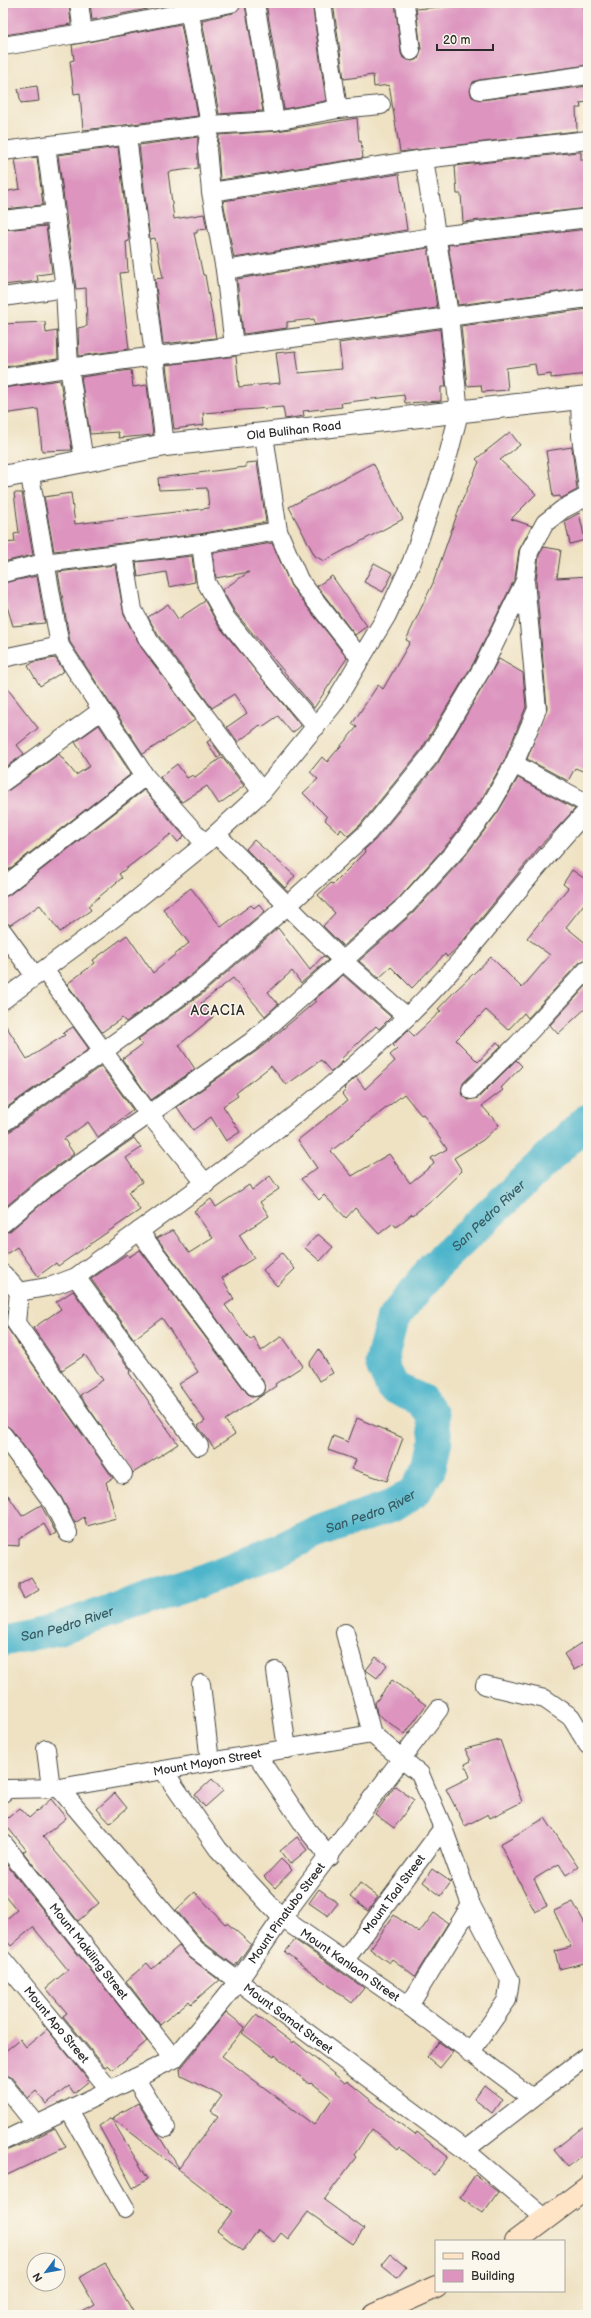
<svg xmlns="http://www.w3.org/2000/svg" width="591" height="2318" font-family="'Balsamiq Sans',sans-serif">
<rect width="100%" height="100%" fill="#fbf7ec"/>
<filter id="ink" filterUnits="userSpaceOnUse"><feTurbulence type="fractalNoise" baseFrequency=".025" numOctaves="2"/><feDisplacementMap in="SourceGraphic" scale="8" xChannelSelector="R" yChannelSelector="G"/><feConvolveMatrix kernelMatrix="1 2 1 2 8 2 1 2 1" color-interpolation-filters="sRGB"/></filter>
<filter id="wash" filterUnits="userSpaceOnUse"><feTurbulence type="fractalNoise" baseFrequency=".012" numOctaves="4" result="noise"/><feDisplacementMap in="SourceGraphic" scale="16" xChannelSelector="R" yChannelSelector="G"/><feGaussianBlur stdDeviation="0.9" result="paint"/><feColorMatrix in="noise" values="0 0 0 0 0 0 0 0 0 0 0 0 0 0 0 0 0 1.4 0 .05"/><feComposite in="paint" operator="in"/></filter>
<g filter="url(#wash)">
<rect width="100%" height="100%" fill="#efe2c3"/>
<g fill="none" stroke-linecap="round" stroke-linejoin="round">
<path stroke="#4db5cb" stroke-width="33" id="s1" d="M3,1640l53,-11 147,-49 76,-30 35,-17 78,-27 23,-14 15,-24 6,-28 -4,-25 -11,-15 -29,-13 -11,-24 11,-43 41,-52 155,-148"/>
</g>
<g id="blocks">
<g fill="#dd95c0" fill-rule="evenodd">
<path d="M3,3h66l2,21 -66,11z"/>
<path d="M90,3h56l1,6 -55,11z"/>
<path d="M266,3h46l14,98 -42,8z"/>
<path d="M333,3h62l6,50 2,5 9,3 6,-2 3,-9 -5,-41 33,-3 -1,-3h135l5,40v22l-109,15 -6,2 -3,9 2,6 9,3 107,-14v16l-8,1 1,5h-5l1,23 -177,21 -11,-67 -15,2 -1,-12 -29,4z"/>
<path d="M241,5h4l18,106 -44,3 -17,-94 31,-7z"/>
<path d="M181,24l17,92 -115,14 -3,-37 -6,1 -4,-33 4,-1 -2,-15z"/>
<path d="M37,86l2,15 -18,2 -3,-14z"/>
<path d="M357,118l2,24 2,-1 2,17 -143,22 -2,-31 1,-14 58,-4z"/>
<path d="M198,137v31l-30,4 6,47 30,-5 3,15 -10,1v3h-3l9,42h2l11,63 -53,6 -8,-65 8,-1 -8,-40 -5,1 -11,-94z"/>
<path d="M118,147l11,94 -3,1 2,30 -8,1 9,76 -50,7 -1,-28 9,-2 -1,-38 -10,1 -18,-134z"/>
<path d="M578,152h3v8h7v48l-125,14 -2,-28h-4l-2,-28z"/>
<path d="M37,157l6,48 -38,4 -2,-17 17,-3 -5,-29z"/>
<path d="M399,174l8,56 -173,28 -11,-57z"/>
<path d="M46,226l6,47 -15,2 1,6 -35,4v-55z"/>
<path d="M588,229v59l-130,17 -10,-60z"/>
<path d="M428,248l9,60 -122,17 -1,-6 -27,3v6l-44,6 -6,-55z"/>
<path d="M588,309v65l-37,4v-4l-14,2 -2,-12 -29,4 2,22 -26,2 -1,-7 -14,1 -6,-60z"/>
<path d="M45,322l1,11 11,-2 1,28 -55,8v-43z"/>
<path d="M440,329l6,58h-5v14l-36,2 -1,-8 -63,8 1,4 -39,4 1,5 -19,3 -2,-12 -80,6 1,12 -30,4 -8,-64 70,-9 3,31 41,-4 -4,-30 20,-2 3,22 43,-4 -3,-26z"/>
<path d="M131,370l2,17 14,-2 6,50 -34,3 -1,-6 -28,2 -9,-57z"/>
<path d="M60,380l12,70 -30,1 -4,-42 -35,5v-26z"/>
<path d="M510,432l10,13 -20,15 36,34 -25,25 21,7 -13,24 -4,28 -41,84 -53,88 -61,75 -12,11 -7,-7 -2,4 -14,-13 2,-3 -24,-24 15,-14 -8,-7 12,-15 5,5 30,-35 -5,-3 26,-39 5,4 27,-47 -4,-2 27,-57 28,-80 18,-41 -3,-3z"/>
<path d="M572,447l5,43 -17,9v-3l-7,1 -7,-46z"/>
<path d="M257,462l9,60 -67,12 -145,17 -10,-54 27,-4 4,31 134,-16 -2,-20 -48,2 -1,-12 88,-11v-4z"/>
<path d="M373,463l30,56 -79,42 -9,-5 -26,-49z"/>
<path d="M14,493h8l11,62 -30,7v-19l12,-1 -1,-8 5,-1z"/>
<path d="M579,513l6,27 -15,4 -5,-23z"/>
<path d="M272,543l19,43 56,72 -33,50 -79,-96 -13,-22 27,-18 -33,6 -3,-25z"/>
<path d="M544,547l17,3 -4,28 31,-2v197l-13,-5 -7,13 -41,-22 20,-51 -11,-127 3,-26z"/>
<path d="M192,556l3,26 -26,5 -3,-15 -28,5 -2,-15z"/>
<path d="M374,563l19,10 -10,19 -19,-10z"/>
<path d="M115,565l9,50 17,32 54,73 -52,34 -73,-112 -12,-70z"/>
<path d="M37,576l8,47 -32,3 -10,-33v-10z"/>
<path d="M332,576l35,50 -12,9 -38,-49z"/>
<path d="M205,601l13,24 83,101 -9,7 -14,-17 -16,11 -2,-2 -22,17 -11,-15 20,-14 -13,-19 -22,14 -54,-73 -10,-18 20,-13 10,15z"/>
<path d="M55,658l9,13 -24,15 -12,-20 6,-4z"/>
<path d="M499,659l24,14 3,34 -21,52 -24,41 -31,41 -51,57 -56,48 -20,-20 12,-13 -17,-18 13,-12 2,1 32,-32 -1,-2 12,-11 62,-76z"/>
<path d="M3,683l35,45 -21,17 7,9 -21,15z"/>
<path d="M99,725l32,49 -128,100v-82l6,-2 50,-36 17,21 14,-9 -15,-24z"/>
<path d="M210,740l11,15 -4,3 -10,-16z"/>
<path d="M222,757l22,29 -25,18 -12,-18 -25,16 -22,-25 17,-13 10,14 6,-3 2,2z"/>
<path d="M518,778l57,31 -35,37 -82,101 -11,10 -2,-3 -33,34 -21,-21 -12,11 -20,-17 55,-49 52,-57 32,-43z"/>
<path d="M144,790l40,46 -6,6 -7,-8 -52,40 3,4 -34,28 3,4 -31,22 -20,-27 -30,20 -7,-3v-25l6,-2z"/>
<path d="M254,840l41,36 -10,12 -39,-39z"/>
<path d="M572,870l16,11v18l-22,28 22,18v14l-8,3 -52,56 -4,-5 -16,17 -22,-20 -30,30 22,22 19,-20 4,4 -38,37 -2,10 7,7 10,-2 38,-38 6,6 -21,22 2,2 -21,16 17,19 -16,15 -29,18 8,13 -27,26 -22,18 -1,-1 -16,13 -3,-4 -14,11 -24,-26 -9,10 -22,-23 -5,5 -18,-21 16,-11 -19,-28 49,-39 -5,-7 4,-4 -2,-2 12,-11 9,12 30,-28 -5,-6 7,-6 -4,-4 15,-15 6,6 27,-25 -3,-2 16,-17 37,-35 31,31 28,-33 -23,-17 41,-50 -5,-4zM404,1094l17,21 2,-1 24,35 -16,9 3,6 -24,19 -21,-29 -37,22 -21,-25z"/>
<path d="M191,888l30,39 30,-22 3,3 5,-4 6,7 -75,65 -64,46 -4,-4 -20,14 -35,-48 28,-21 -2,-3 34,-25 26,38 36,-30 -26,-34z"/>
<path d="M278,928l32,42 13,-14 5,4 -27,23 -9,-12 -24,21 10,12 -13,12 -32,-38 -32,25 12,14 -34,28 16,24 -44,31 -29,-41 20,-14 -4,-6 65,-46z"/>
<path d="M343,975l48,42 -12,12 -3,-3 -35,33 2,2 -12,11 -10,-12 -35,25 -15,-19 -35,27 2,3 -15,10 17,26 -14,9 -15,-24 -18,13 -16,-23 81,-57 58,-49 -2,-1z"/>
<path d="M588,984v22l-30,28 -8,-9z"/>
<path d="M3,1021l24,38 38,-24 -2,-2 10,-6 16,22 -86,61z"/>
<path d="M101,1066l32,44 -35,27 -10,-15 -24,17 10,15 -34,24 -37,31v-76l6,-1z"/>
<path d="M134,1138l7,10 -15,10 16,24 -14,10 12,18 -82,56 -2,-3 -18,13 -21,-29 -14,9v-23l7,-2 42,-36z"/>
<path d="M270,1176l9,13 -19,13 9,14 -30,19 15,23 -32,20 12,21 -9,6 25,35 4,-3 7,14 21,-15 21,30 -28,18 1,2 -51,34 10,14 -21,14 -16,-22 7,-5 -26,-37 19,-12 -36,-54 -28,21 -43,-60 36,-25 2,3 11,-7 107,143 4,4 10,-1 4,-5 -2,-10 -106,-143 16,-8 16,23 24,-15 -19,-27 17,-12 5,8 33,-22 3,5z"/>
<path d="M318,1234l15,13 -13,14 -15,-13z"/>
<path d="M282,1253l13,16 -18,17 -14,-16z"/>
<path d="M73,1291l58,80 -2,2 49,71 -45,29 -53,-78 23,-15 -18,-25 -23,15 -29,-42 28,-19 -5,-7z"/>
<path d="M3,1322l110,156 -7,4 10,36 -29,8 -3,-9 -9,6 -14,-26 -50,-68 -8,-4z"/>
<path d="M319,1349l14,24 -14,8 -10,-17z"/>
<path d="M357,1418l46,20 -16,43 -35,-12 4,-9 -28,-10 5,-14 15,6z"/>
<path d="M8,1495l14,21 19,-11 15,28 -5,3 -7,-12 -25,15v7l-15,-1z"/>
<path d="M31,1577l8,13 -15,9 -5,-9v-6z"/>
<path d="M581,1643l7,11v8l-14,8 -10,-16z"/>
<path d="M376,1657l11,8 -10,13 -11,-8z"/>
<path d="M392,1680l34,25 -21,29 -28,-20 -2,-11z"/>
<path d="M500,1740l22,62 -32,16 -2,-4 -23,12 -19,-37 24,-12 -5,-13 6,-3 -6,-12z"/>
<path d="M212,1779l11,12 -18,16 -10,-12z"/>
<path d="M395,1786l19,14 -20,28 -19,-14z"/>
<path d="M115,1793l12,15 -17,15 -13,-14z"/>
<path d="M51,1799l15,19 -23,19 56,66 -21,18 -55,-69 3,-2 -2,-3 -21,-25 17,-14 9,10z"/>
<path d="M545,1818l33,49 -12,8 -7,-11 -25,15 13,27 -12,6 -35,-68z"/>
<path d="M297,1837l10,13 -17,14 -10,-13z"/>
<path d="M281,1859l11,11 -17,18 -11,-11z"/>
<path d="M7,1865l140,176 -34,29 -5,-5 -3,2 -42,-51 4,-3 -21,-25 22,-18 -12,-15 -23,-28 -22,19 -8,-10v-14l14,-12 -14,-17v-24z"/>
<path d="M432,1869l19,13 -10,14 -18,-14z"/>
<path d="M360,1883l18,14 -10,14 -18,-14z"/>
<path d="M319,1889l19,14 -10,13 -19,-13z"/>
<path d="M195,1892l30,32 2,-1 24,21 -16,22 -32,-24 -27,-32z"/>
<path d="M573,1902l15,27v33l-29,7 -4,-18 16,-4 -17,-36z"/>
<path d="M434,1913l14,10 -33,53 -23,-17 -3,4 -19,-14 24,-34 25,18z"/>
<path d="M295,1940l69,48 -12,15 -67,-51z"/>
<path d="M179,1946l11,12 29,22 -28,24 -2,-3 -29,24 -34,-44 21,-18 5,6z"/>
<path d="M226,2012l19,15 -23,29 92,69 18,-26 -21,-17 -2,2 -34,-29 -1,2 -32,-24 14,-18 37,28 1,-2 51,42 2,-2 51,41 17,13 2,-3 31,25 -14,18 -35,-28 -2,3 -25,-21 -18,26 2,2 -32,43 40,29 -11,15 -45,-32 -20,27 -7,-6 -7,9 -16,-12 -15,21 -26,-20 16,-20 -121,-93 26,-15 41,65 39,-52 -7,-5 11,-15 -41,-20 -1,-7z"/>
<path d="M47,2029l42,52 -15,12 -5,-7 -23,18 -10,-13 -8,7 -17,-21 -8,-3v-21l17,-14 6,8z"/>
<path d="M439,2042l14,10 -13,16 -13,-11z"/>
<path d="M484,2085l18,14 -10,14 -18,-14z"/>
<path d="M111,2118l37,61 -15,9 -34,-62z"/>
<path d="M588,2123v28l-20,16 -14,-17z"/>
<path d="M55,2128l11,19 -63,30v-25l24,-10z"/>
<path d="M475,2175l23,17 -15,21 -23,-16z"/>
<path d="M390,2254l16,13 -9,11 -16,-13z"/>
<path d="M105,2263l30,52h-58l18,-10 -16,-27z"/>
</g>
</g>
</g>
<g filter="url(#ink)">
<use href="#blocks" fill-opacity="0" stroke="#484642" stroke-width="1"/>
<g fill="none" stroke-linecap="round" stroke-linejoin="round">
<defs>
<g id="minor">
<path d="M79,3l4,30"/>
<path d="M188,3l22,122 -3,24 4,43"/>
<path d="M255,3l20,118"/>
<path d="M322,3l16,106"/>
<path d="M405,3l6,48"/>
<path d="M3,46l80,-13 148,-30"/>
<path d="M480,90l108,-15"/>
<path d="M127,136l38,309"/>
<path d="M46,146l19,142 4,79 15,94"/>
<path d="M3,151l207,-26 65,-4 63,-12 43,-4"/>
<path d="M3,220l51,-6"/>
<path d="M225,270l213,-34 150,-18"/>
<path d="M3,297l62,-9"/>
<path d="M234,346l-9,-76 -14,-78 213,-33 164,-19"/>
<path d="M3,378c77,-13 154,-22 231,-32 118,-15 236,-33 354,-48"/>
<path d="M580,398l1,38 7,53"/>
<path d="M264,435l14,96 21,49 62,79"/>
<path d="M29,470l31,176 85,130 60,68"/>
<path d="M201,544l5,38 20,36 42,53 48,56"/>
<path d="M124,554l9,56 16,31 113,151"/>
<path d="M3,573l41,-10 157,-19 77,-13"/>
<path d="M3,658l57,-12"/>
<path d="M514,764l74,40"/>
<path d="M3,782l99,-72"/>
<path d="M216,834l126,126 65,57"/>
<path d="M3,887l142,-111"/>
<path d="M3,932l32,44"/>
<path d="M45,971l104,143 57,70"/>
<path d="M3,1000l116,-86 86,-70 57,-52 71,-87 54,-90 25,-54 37,-109 10,-39 -10,-98 -25,-156"/>
<path d="M471,1090l46,-45 71,-76"/>
<path d="M3,1123l194,-139 90,-78 81,-74 62,-76 53,-89 42,-86 4,-29 16,-29 18,-14 25,-13"/>
<path d="M3,1223l43,-36 205,-145 155,-137 52,-57 32,-42 24,-42 23,-55 -12,-128"/>
<path d="M139,1231l116,156"/>
<path d="M3,1274l16,18 33,-6 24,-9c113,-83 229,-161 330,-259 67,-64 118,-142 182,-208"/>
<path d="M76,1277l123,169"/>
<path d="M19,1292l-3,31 107,151"/>
<path d="M3,1435l50,68 15,30"/>
<path d="M345,1633l27,101"/>
<path d="M276,1671l11,78"/>
<path d="M201,1684l9,78"/>
<path d="M485,1685l60,14 26,18 17,28"/>
<path d="M46,1749l5,39"/>
<path d="M256,1754l52,77 22,26"/>
<path id="s2" d="M163,1770l55,79 64,69 127,88 123,92"/>
<path id="s3" d="M59,1788l137,162 269,200 81,69"/>
<path id="s4" d="M3,1793l4,-4 52,-1 313,-54 48,40 23,54 28,77 39,75 -3,20 -37,53"/>
<path id="s5" d="M3,1843l171,216"/>
<path id="s6" d="M3,1960l107,130"/>
<path id="s7" d="M345,1960l98,-132"/>
<path d="M409,2006l62,-101"/>
<path d="M135,2078l31,50"/>
<path d="M3,2084l33,41"/>
<path d="M69,2110l56,98"/>
<path id="s8" d="M3,2141l171,-82 63,-76 45,-65 157,-209"/>
<path d="M465,2150l123,-95"/>
</g>
<g id="tertiary">
<path id="s9" d="M3,477l162,-32 423,-48"/>
</g>
<g id="secondary">
<path d="M516,2241l72,-54"/>
<path d="M374,2315l62,-28"/>
</g>
</defs>
<use href="#minor" stroke="#484642" stroke-width="20"/>
<use href="#tertiary" stroke="#484642" stroke-width="24"/>
<use href="#secondary" stroke="#484642" stroke-width="24"/>
<use href="#minor" stroke="#fff" stroke-width="18"/>
<use href="#tertiary" stroke="#fff" stroke-width="22"/>
<use href="#secondary" stroke="#ffe4c6" stroke-width="22"/>
</g>
</g>
<g text-anchor="middle" stroke-width="3" stroke-linejoin="round" paint-order="stroke">
<g font-size="12" fill="#2b2b2b" stroke="#fbf7ec">
<text dy="4" stroke="none"><textPath href="#s9" startOffset="295">Old Bulihan Road</textPath></text>
<text dy="4" stroke="none"><textPath href="#s4" startOffset="208">Mount Mayon Street</textPath></text>
<text dy="4" stroke="none"><textPath href="#s7" startOffset="82">Mount Taal Street</textPath></text>
<text dy="4" stroke="none"><textPath href="#s8" startOffset="374">Mount Pinatubo Street</textPath></text>
<text dy="4" stroke="none"><textPath href="#s5" startOffset="138">Mount Makiling Street</textPath></text>
<text dy="4" stroke="none"><textPath href="#s2" startOffset="273">Mount Kanlaon Street</textPath></text>
<text dy="4" stroke="none"><textPath href="#s3" startOffset="327">Mount Samat Street</textPath></text>
<text dy="4" stroke="none"><textPath href="#s6" startOffset="84">Mount Apo Street</textPath></text>
</g>
<g font-size="13" font-style="italic" fill="#375b63" stroke="#fbf7ec">
<text dy="5" stroke="none"><textPath href="#s1" startOffset="785">San Pedro River</textPath></text>
<text dy="5" stroke="none"><textPath href="#s1" startOffset="390">San Pedro River</textPath></text>
<text dy="5" stroke="none"><textPath href="#s1" startOffset="66">San Pedro River</textPath></text>
</g>
<g font-size="14" letter-spacing="1" fill="#2b2b2b" stroke="#fbf7ec">
<text x="218" y="1015">ACACIA</text>
</g>
</g>
<rect width="591" height="2318" fill="none" stroke="#fbf7ec" stroke-width="16"/>
<rect x="435" y="2240" width="130" height="52" fill="#fbf7ec" stroke="#a8a59f"/>
<rect x="443" y="2253" width="20" height="6" fill="#ffe4c6" stroke="#a8a59f"/>
<text x="471" y="2260" font-size="12" fill="#2b2b2b">Road</text>
<rect x="443" y="2270" width="20" height="12" fill="#dd95c0" stroke="#a8a59f"/>
<text x="471" y="2280" font-size="12" fill="#2b2b2b">Building</text>
<g transform="translate(46 2272) rotate(238)"><circle r="19" fill="#fbf7ec" stroke="#a8a59f"/>
<path d="M0-3L7 15L0 10L-7 15Z" fill="#1f6fb2"/>
<text y="-6" font-size="11" font-weight="bold" text-anchor="middle" fill="#2b2b2b">N</text>
</g>
<path d="M437 44v6h56v-6" fill="none" stroke="#2b2b2b" stroke-width="2"/>
<text x="443" y="44" font-size="12" fill="#2b2b2b" stroke="#fbf7ec" stroke-width="3" paint-order="stroke">20 m</text>
</svg>
